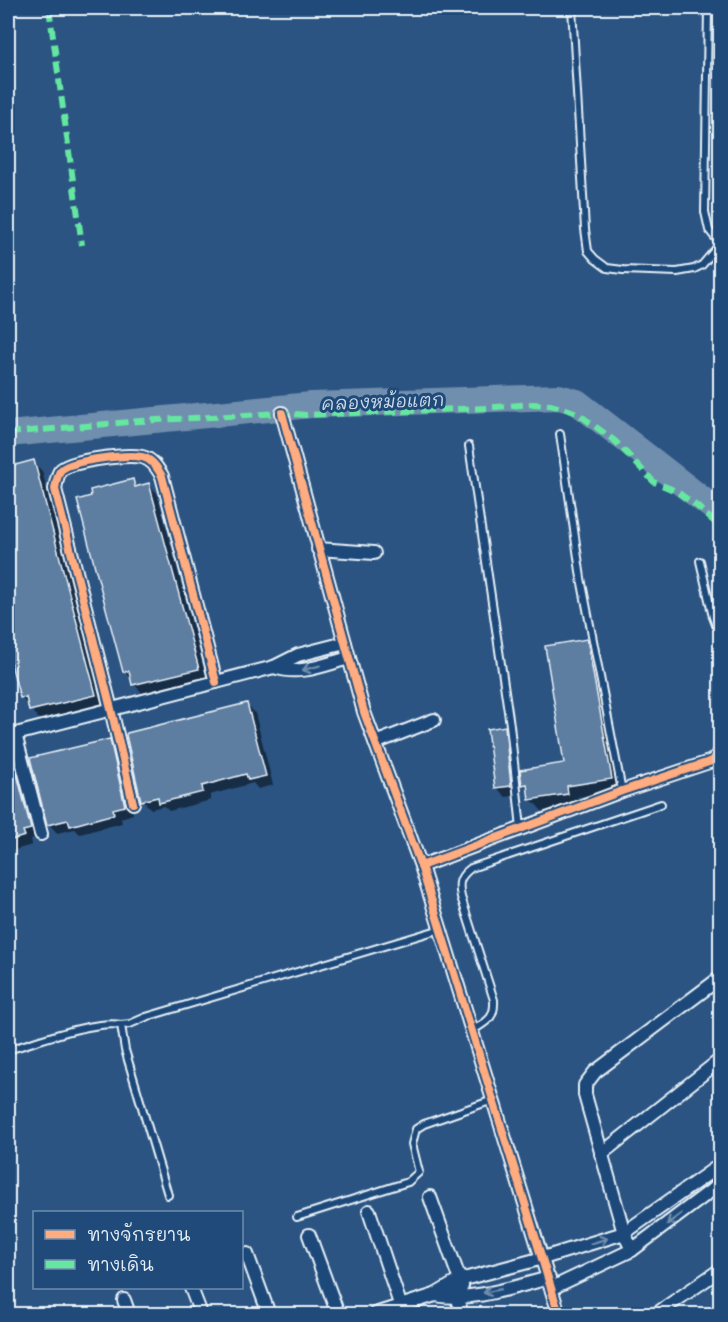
<svg xmlns="http://www.w3.org/2000/svg" width="728" height="1322" font-family="Mali,'Playpen Sans Thai',sans-serif">
<rect width="100%" height="100%" fill="#2b5482"/>
<filter id="ink" filterUnits="userSpaceOnUse"><feTurbulence type="fractalNoise" baseFrequency=".0167" numOctaves="2"/><feDisplacementMap in="SourceGraphic" scale="12" xChannelSelector="R" yChannelSelector="G"/><feConvolveMatrix kernelMatrix="1 2 1 2 8 2 1 2 1" color-interpolation-filters="sRGB"/></filter>
<g filter="url(#ink)">
<g fill="#0007">
<path d="M33,462l9,9 61,232 -64,16 -18,-22 -13,-52v-176z"/>
<path d="M132,481l6,6 10,-3 9,9 49,184 -64,16 -18,-22z"/>
<path d="M587,641l11,11 25,138 -46,7 2,8 -37,6 -11,-12 -2,-9 -6,-6 43,-19z"/>
<path d="M246,704l9,9 18,72 -15,4 -5,-6 -43,12 1,5 -42,11 -5,-5 -13,3 -9,-9z"/>
<path d="M504,728l9,9 6,58 -13,2 -9,-9 -8,-58z"/>
<path d="M109,740l9,9 15,65 -12,4 1,5 -42,11 -5,-5 -18,4 -8,-9z"/>
<path d="M13,764l9,9 17,64 -8,2 1,6 -24,7v-87z"/>
</g>
<g fill="none" stroke-linecap="round" stroke-linejoin="round">
<path stroke="#708ead" stroke-width="26" d="M8,434l303,-29 248,-8 18,5 143,111"/>
</g>
<g fill="#5d7da1" stroke="#e8f1f8" stroke-width="1.5">
<path d="M34,460l62,235 -67,16 -3,-14 -6,1 -12,-46v-185z"/>
<path d="M133,479l2,8 14,-4 50,186 -67,16 -3,-14 -6,1 -46,-172 14,-4 -1,-6z"/>
<path d="M587,639l25,140 -45,7 1,8 -39,6 -2,-16 -5,1 -2,-15 44,-7 -19,-117z"/>
<path d="M247,703l19,73 -18,4 -2,-6 -44,12 1,6 -44,11 -1,-6 -17,4 -15,-66 1,-2z"/>
<path d="M505,726l6,60 -16,2 -8,-59z"/>
<path d="M110,739l15,67 -12,3 1,5 -44,12 -2,-6 -21,5 -17,-67z"/>
<path d="M14,762l17,67 -8,2 2,5 -17,5v-77z"/>
</g>
<g fill="none" stroke-linecap="round" stroke-linejoin="round">
<defs>
<g id="lane">
<path d="M572,8l13,221 3,22 7,8 12,9 16,2 54,2 17,-3 8,-4 18,-21"/>
<path d="M708,8l-3,204 4,18 11,14"/>
<path d="M560,434l21,144 41,213"/>
<path d="M469,446l41,279 11,103"/>
<path d="M700,561l13,56 3,8 4,4"/>
<path d="M472,1031c15,-10 23,-12 22,-31l-33,-103c-3,-14 -2,-20 10,-29l190,-64"/>
<path d="M8,1050c28,-8 85,-30 113,-25"/>
<path d="M168,1195l-43,-145 -4,-25 9,-1 16,-7 295,-88"/>
<path d="M297,1217l111,-35 11,-10 -7,-28 4,-15 8,-5 69,-24"/>
</g>
<g id="street">
<path d="M282,413l82,299 57,154"/>
<path d="M318,549l56,4"/>
<path d="M274,667c26,9 49,-2 75,-9"/>
<path d="M15,734l26,100"/>
<path d="M8,736l266,-69 24,-12 47,-12"/>
<path d="M375,743l59,-23"/>
<path d="M133,803l-22,-94 -56,-220c1,-5 2,-13 5,-18 9,-11 67,-17 82,-14 10,2 15,11 20,19l54,206"/>
<path d="M601,1154l119,-94"/>
<path d="M430,1197l32,89"/>
<path d="M369,1211l32,96"/>
<path d="M309,1235l29,79"/>
<path d="M632,1250l-8,-17 -39,-138v-10l10,-13 125,-94"/>
<path d="M247,1254l22,60"/>
<path d="M191,1288l10,26"/>
<path d="M552,1288l80,-38 88,-66"/>
<path d="M455,1293l7,21"/>
<path d="M435,1295c38,7 78,-8 114,-17"/>
<path d="M124,1300l5,14"/>
<path d="M375,1314l60,-19 25,-15 83,-22 81,-25 96,-68"/>
<path d="M559,1314l-138,-448 201,-75 90,-30 8,-8"/>
<path d="M656,1314l64,-44"/>
</g>
</defs>
<use href="#lane" stroke="#e8f1f8" stroke-width="10"/>
<use href="#street" stroke="#e8f1f8" stroke-width="16"/>
<use href="#lane" stroke="#1f4a7a" stroke-width="6"/>
<use href="#street" stroke="#1f4a7a" stroke-width="12"/>
<g stroke="#66e7a1" stroke-width="6" stroke-dasharray="12 6" stroke-linecap="butt">
<path d="M49,8l33,237"/>
<path d="M8,433l132,-12 142,-8 24,2 179,-7 48,-4 17,1 16,4 11,4 38,28 39,41 22,9 22,16 22,20"/>
</g>
<defs>
<g id="cycleway">
<path d="M282,413l82,299 57,154"/>
<path d="M133,803l-22,-94 -56,-220c1,-5 2,-13 5,-18 9,-11 67,-17 82,-14 10,2 15,11 20,19l54,206"/>
<path d="M559,1314l-138,-448 201,-75 90,-30 8,-8"/>
</g>
</defs>
<use href="#cycleway" stroke="#1f4a7a" stroke-width="11"/>
<use href="#cycleway" stroke="#ffac80" stroke-width="8"/>
</g>
<defs><path id="oneway-shaft" d="M-6 0H5M1.5-3L5.5 0L1.5 3" fill="none" stroke-width="1.6" stroke-linecap="round" stroke-linejoin="round" transform="scale(1.5)"/></defs>
<g stroke="#6f8dac">
<use href="#oneway-shaft" transform="translate(311 668) rotate(165)"/>
<use href="#oneway-shaft" transform="translate(674 1219) rotate(143)"/>
<use href="#oneway-shaft" transform="translate(599 1241) rotate(-17)"/>
<use href="#oneway-shaft" transform="translate(492 1291) rotate(168)"/>
</g>
</g>
<g text-anchor="middle" stroke-width="6" stroke-linejoin="round" paint-order="stroke">
<g font-size="18" font-style="italic" fill="#d0dde9" stroke="#1f4a7a">
<text transform="translate(383 402) rotate(-2)" y="6">คลองหม้อแตก</text>
</g>
</g>
<rect width="728" height="1322" fill="none" stroke="#1f4a7a" stroke-width="30"/>
<rect x="15" y="15" width="698" height="1292" fill="none" stroke="#e8f1f8" stroke-width="2" filter="url(#ink)"/>
<rect x="33" y="1211" width="210" height="78" fill="#1f4a7a" stroke="#6f8dac" stroke-width="1.5"/>
<rect x="45" y="1230" width="30" height="9" fill="#ffac80" stroke="#6f8dac" stroke-width="1.5"/>
<text x="87" y="1241" font-size="18" fill="#e8f1f8">ทางจักรยาน</text>
<rect x="45" y="1260" width="30" height="9" fill="#66e7a1" stroke="#6f8dac" stroke-width="1.5"/>
<text x="87" y="1271" font-size="18" fill="#e8f1f8">ทางเดิน</text>
</svg>
